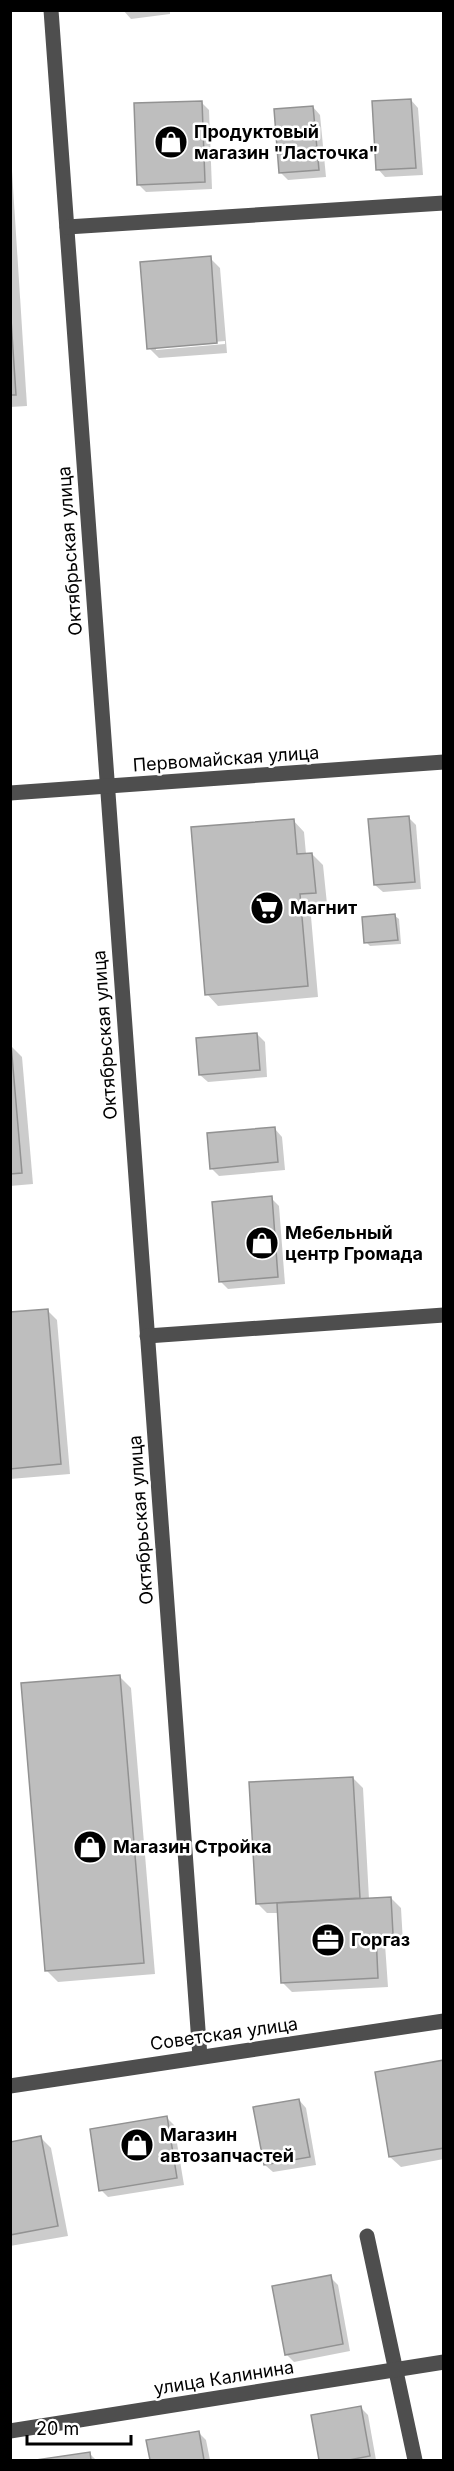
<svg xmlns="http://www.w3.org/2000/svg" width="454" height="2471" font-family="Inter,sans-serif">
<rect width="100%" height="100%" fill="#fff"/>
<g fill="#0003" fill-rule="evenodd">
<path d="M123,10h47v4l-39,5z"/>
<path d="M411,100l7,8 5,67 -38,2 -7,-8z"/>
<path d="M201,102l8,8 3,79 -66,3 -8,-8z"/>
<path d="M313,107l7,8 6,62 -38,3 -7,-7z"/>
<path d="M10,140l17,266 -17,1z"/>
<path d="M210,258l10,10 7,85 -68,5 -10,-10zM225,341v3l-69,6v-3z"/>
<path d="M408,817l8,8 5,64 -38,3 -8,-7z"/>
<path d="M293,820l11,12 2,22h6l11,11 4,39 -17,1 8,92 -100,9 -11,-12z"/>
<path d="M395,916l4,3 2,25 -31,2 -4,-4z"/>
<path d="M257,1034l8,8 2,35 -59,5 -8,-7z"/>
<path d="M10,1045l12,12 11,127 -23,2z"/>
<path d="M275,1129l7,8 3,33 -66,6 -8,-8z"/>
<path d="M271,1198l8,8 6,78 -57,5 -8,-8z"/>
<path d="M47,1310l10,10 13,154 -60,5v-166z"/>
<path d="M120,1677l11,11 24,286 -97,8 -11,-11z"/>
<path d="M353,1778l10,10 6,111 22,-1 10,10 2,35 -18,1 3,43 -96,5 -10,-10 -3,-69h-12l-10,-10z"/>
<path d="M444,2062v97l-43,8 -11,-10z"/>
<path d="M299,2100l7,8 10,57 -43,7 -8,-7z"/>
<path d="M167,2118l7,7 10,60 -76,12 -7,-7z"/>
<path d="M41,2138l10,10 17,88 -58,10v-103z"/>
<path d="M330,2277l8,8 12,66 -56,11 -8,-8z"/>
<path d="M360,2407l8,8 8,45h-55l-9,-44z"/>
<path d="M199,2433l7,7 4,20h-59l-3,-19z"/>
<path d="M90,2454l6,6h-50z"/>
</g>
<g fill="#bebebe" stroke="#929292" stroke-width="1.5">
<path d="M411,99l5,69 -40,2 -4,-69z"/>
<path d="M202,101l3,81 -68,3 -3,-82z"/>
<path d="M313,106l6,64 -40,3 -5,-64z"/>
<path d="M211,256l6,87 -70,6 -7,-87z"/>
<path d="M10,304l6,91h-6z"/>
<path d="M409,816l6,66 -41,3 -6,-66z"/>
<path d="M294,819l3,35 15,-1 4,40 -16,1 8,92 -103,9 -14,-168z"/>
<path d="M395,914l3,26 -34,3 -2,-26z"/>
<path d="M257,1033l3,37 -61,5 -3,-37z"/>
<path d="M11,1044l11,129 -12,1v-130z"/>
<path d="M275,1127l3,35 -68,7 -3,-36z"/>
<path d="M272,1196l6,81 -59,5 -7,-80z"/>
<path d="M48,1309l13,155 -51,5v-157z"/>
<path d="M120,1675l24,288 -99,8 -24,-288z"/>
<path d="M353,1777l7,121 -104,6 -7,-122z"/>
<path d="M391,1897l2,37 -17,1 2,43 -97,5 -4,-80z"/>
<path d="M444,2060v88l-55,9 -14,-85z"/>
<path d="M299,2099l11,58 -46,8 -11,-58z"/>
<path d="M167,2116l10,62 -78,13 -9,-62z"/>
<path d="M41,2136l17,90 -48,9v-93z"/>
<path d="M331,2275l12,69 -58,11 -13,-69z"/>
<path d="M361,2406l9,50 -21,4h-30l-8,-45z"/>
<path d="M199,2431l5,29h-54l-4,-20z"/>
<path d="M90,2452l1,8h-55z"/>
</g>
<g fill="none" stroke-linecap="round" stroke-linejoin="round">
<g stroke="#4e4e4e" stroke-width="15">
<path d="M51,10l149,2047"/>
<path d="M67,227l377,-24"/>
<path d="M10,793l434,-31"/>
<path d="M147,1336l297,-21"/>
<path d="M10,2086l434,-65"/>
<path d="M367,2236l48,224"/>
<path d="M10,2431l434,-69"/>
</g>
</g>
<defs>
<symbol id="shop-disc" viewBox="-11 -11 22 22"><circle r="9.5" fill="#000" stroke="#fff"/><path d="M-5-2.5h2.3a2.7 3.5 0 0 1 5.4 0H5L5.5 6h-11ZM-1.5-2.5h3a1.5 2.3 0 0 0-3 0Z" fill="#fff"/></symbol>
<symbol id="supermarket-disc" viewBox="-11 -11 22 22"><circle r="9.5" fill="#000" stroke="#fff"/><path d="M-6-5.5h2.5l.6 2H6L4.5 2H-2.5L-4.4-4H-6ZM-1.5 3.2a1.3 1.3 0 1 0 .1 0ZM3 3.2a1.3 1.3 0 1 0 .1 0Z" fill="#fff"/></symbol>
<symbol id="office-disc" viewBox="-11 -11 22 22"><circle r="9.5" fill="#000" stroke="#fff"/><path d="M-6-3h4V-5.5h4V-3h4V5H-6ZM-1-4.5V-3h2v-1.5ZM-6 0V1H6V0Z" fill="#fff"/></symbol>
</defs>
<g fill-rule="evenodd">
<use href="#shop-disc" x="152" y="123" width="38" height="38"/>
<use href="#supermarket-disc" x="248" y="889" width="38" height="38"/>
<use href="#shop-disc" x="243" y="1224" width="38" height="38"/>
<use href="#shop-disc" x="71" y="1828" width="38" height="38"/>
<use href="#office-disc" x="309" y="1921" width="38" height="38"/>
<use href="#shop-disc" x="118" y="2126" width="38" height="38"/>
</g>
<g text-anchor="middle" stroke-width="5" stroke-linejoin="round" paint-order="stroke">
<g font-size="18" font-weight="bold" fill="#000" stroke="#fff" text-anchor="start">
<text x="194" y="138">Продуктовый<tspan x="194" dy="21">магазин "Ласточка"</tspan></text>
<text x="290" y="914">Магнит</text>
<text x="285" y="1239">Мебельный<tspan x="285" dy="21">центр Громада</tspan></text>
<text x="113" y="1853">Магазин Стройка</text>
<text x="351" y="1946">Горгаз</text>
<text x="160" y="2141">Магазин<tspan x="160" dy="21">автозапчастей</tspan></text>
</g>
<g font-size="18" fill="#000" stroke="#fff">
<text transform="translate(70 551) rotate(-94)" y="6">Октябрьская улица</text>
<text transform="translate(226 759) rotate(-4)" y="6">Первомайская улица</text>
<text transform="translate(105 1035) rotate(-94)" y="6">Октябрьская улица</text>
<text transform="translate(141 1520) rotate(-94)" y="6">Октябрьская улица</text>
<text transform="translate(224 2034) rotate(-8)" y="6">Советская улица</text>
<text transform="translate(224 2378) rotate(-9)" y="6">улица Калинина</text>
</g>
</g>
<rect width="454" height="2471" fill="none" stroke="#000000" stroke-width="24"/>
<path d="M27 2435v9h104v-9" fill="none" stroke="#000000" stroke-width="3"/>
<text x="36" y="2435" font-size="18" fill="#000000" stroke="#ffffff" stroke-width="4.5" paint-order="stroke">20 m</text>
</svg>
